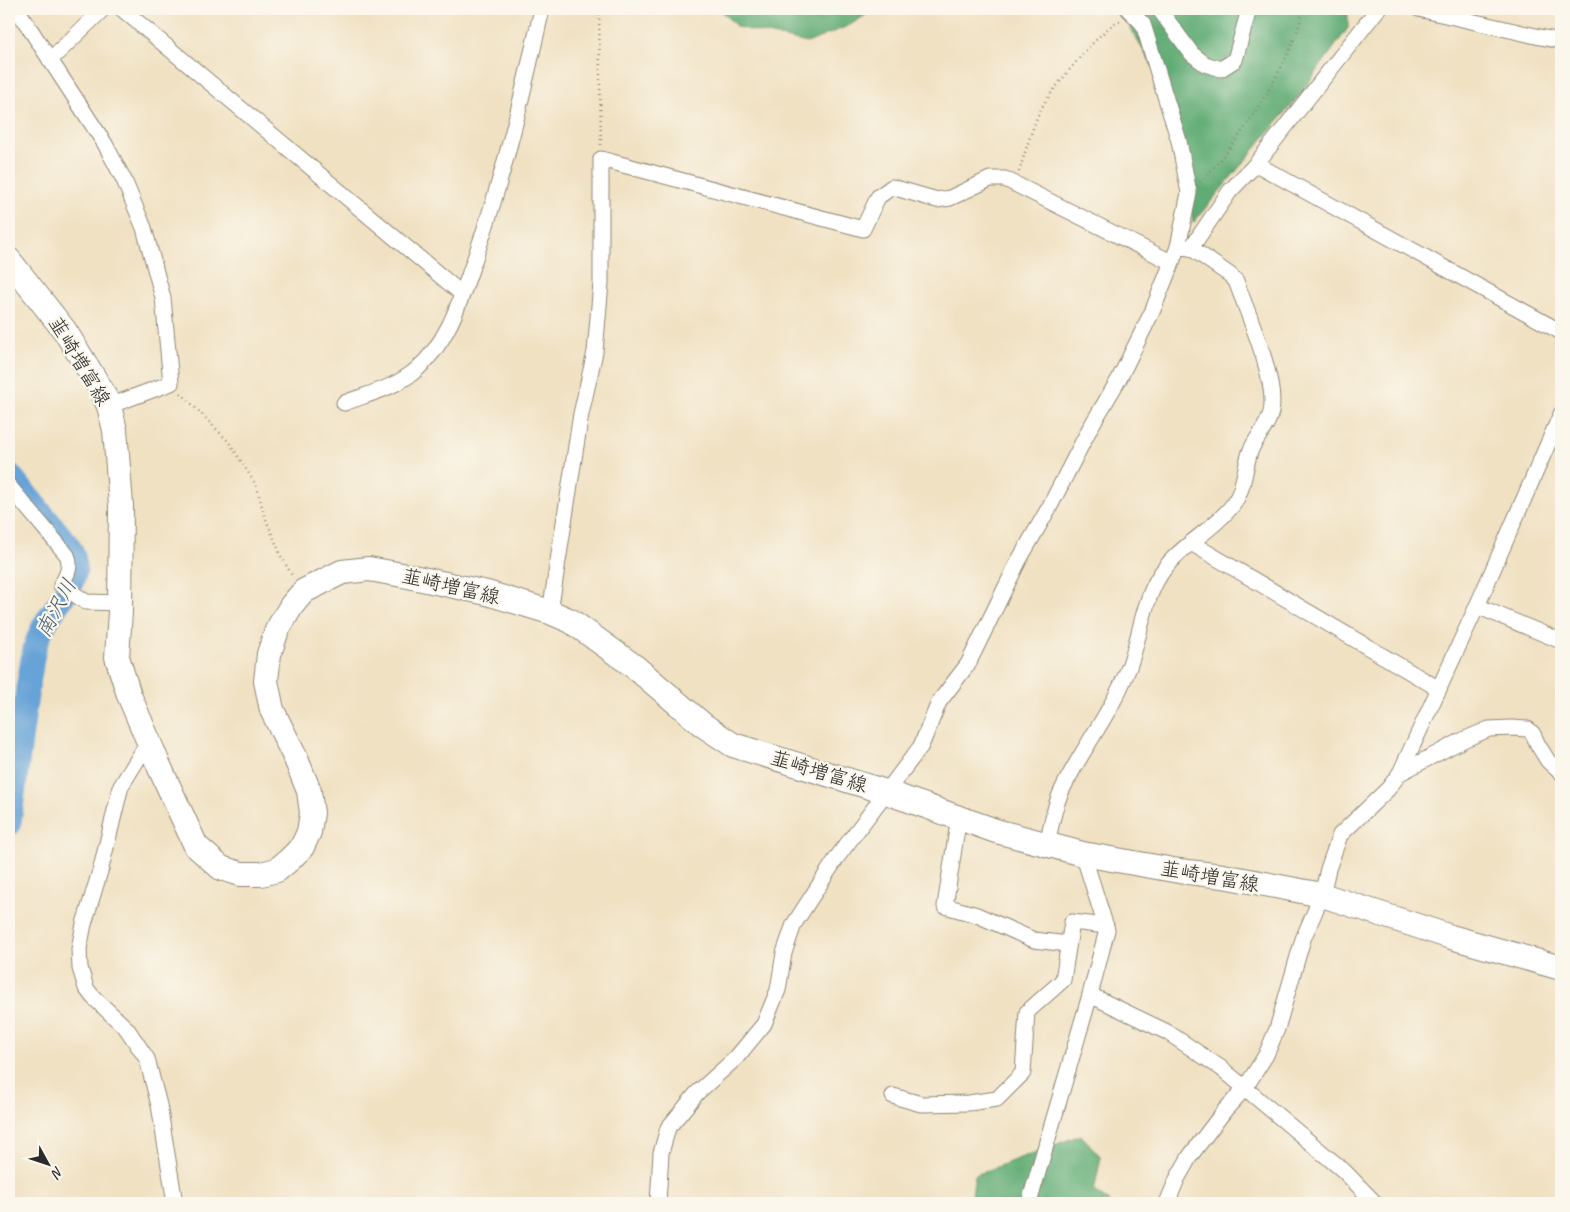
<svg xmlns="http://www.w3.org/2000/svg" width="1570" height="1212" font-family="Caveat,'Klee One',sans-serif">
<rect width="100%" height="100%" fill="#fbf7ec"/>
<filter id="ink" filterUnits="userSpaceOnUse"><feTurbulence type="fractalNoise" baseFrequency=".02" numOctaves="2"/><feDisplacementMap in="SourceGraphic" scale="10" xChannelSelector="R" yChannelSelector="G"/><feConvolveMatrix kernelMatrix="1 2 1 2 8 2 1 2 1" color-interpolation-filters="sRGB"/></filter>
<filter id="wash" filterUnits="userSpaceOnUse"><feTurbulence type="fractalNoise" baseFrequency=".0096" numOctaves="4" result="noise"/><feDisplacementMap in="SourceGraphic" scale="20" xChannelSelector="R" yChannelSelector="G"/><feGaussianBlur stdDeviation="1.12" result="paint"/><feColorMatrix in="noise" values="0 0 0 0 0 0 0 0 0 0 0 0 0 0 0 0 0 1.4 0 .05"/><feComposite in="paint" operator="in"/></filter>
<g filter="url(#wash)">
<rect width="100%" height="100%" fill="#f0e1c2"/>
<g fill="#61ac75" stroke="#466c50">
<path d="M719,9h156l-25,16 -43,18 -70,-16z"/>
<path d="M1119,9h229v19l-46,64 -109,131 -17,-117z"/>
<path d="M1081,1135l20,22 -7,34 17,12h-140l4,-28z"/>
</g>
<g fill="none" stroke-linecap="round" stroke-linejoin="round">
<path stroke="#66a3d7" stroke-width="24" d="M9,474l59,71c19,30 -3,46 -18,71 -5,7 -9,15 -12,23 -6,12 -6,28 -9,41 -8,48 -12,96 -20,144"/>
</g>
</g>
<g filter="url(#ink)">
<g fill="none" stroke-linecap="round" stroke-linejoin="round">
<defs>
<g id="minor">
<path d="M17,9l88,135 19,36 20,48 19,70 8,85 -62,23"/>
<path d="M122,9l340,285"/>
<path d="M1128,9l15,15 36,117 10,52 -11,54"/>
<path d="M1159,9l33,45 13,10 16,5 14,-9 14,-51"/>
<path d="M1419,9l121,28 21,4"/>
<path d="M50,60l53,-51"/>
<path d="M1256,164l122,-155"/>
<path d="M344,403c24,-9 51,-15 72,-33 33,-28 45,-72 59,-112 29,-82 48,-165 67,-249"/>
<path d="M9,486l58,69c5,10 0,21 -6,30l25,17 34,1"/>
<path d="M1191,543l248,146"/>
<path d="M1477,606l84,35"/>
<path d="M550,612l31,-198 14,-62 6,-69v-124l262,70 15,-32 14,-10 45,13 13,-2 40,-19h15l166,83"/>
<path d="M149,741l-28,45 -20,82 -17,56 -5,25 1,19 6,20 7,9 34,32 20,30 12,46 16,98"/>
<path d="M1400,773l63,-33 26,-11 22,-1 17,1 5,5 5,11 10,16 13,12"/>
<path d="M959,817l-14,89 32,9 57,25 34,4"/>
<path d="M1047,844c4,-17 7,-38 15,-54 21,-43 50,-78 67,-123 10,-27 14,-62 28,-87 19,-34 52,-45 75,-74 12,-15 12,-36 18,-54 5,-14 18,-25 21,-40 7,-31 -24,-100 -35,-131l-6,-6 -39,-27"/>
<path d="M1090,995l77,37 54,36 123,103 31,32"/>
<path d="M893,1096l28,8 48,-1 28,-4 26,-26 4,-61 36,-32 9,-58 34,4"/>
<path d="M658,1203l3,-50 7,-25 29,-35 39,-35 28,-34 14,-34 6,-37 10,-29 44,-68 83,-110 18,-44 29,-38 51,-104 31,-54 40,-78 29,-49 33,-67 26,-65 13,1 39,-57 26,-27 305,168"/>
<path d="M1029,1203l61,-208 17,-65 -24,-76"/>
<path d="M1167,1203l10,-24 13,-23 35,-46 20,-22 21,-33 11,-26 26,-90 19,-44 6,-26 12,-34 48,-46 12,-16 77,-167 84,-192"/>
</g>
<path id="primary" d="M9,260l56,71 37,60 7,15 6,24 6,75 -1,107 -3,45 12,38 30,71 37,80 25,22 20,6h20l16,-4 12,-10 13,-13 7,-15 3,-19 -3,-22 -13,-32 -24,-49 -6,-29 3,-27 8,-24 15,-25 12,-14 38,-19 27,-3 39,7 79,17 63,19 21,9 64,46 68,58 30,20 153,47 110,39 87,23 96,17 44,5 99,19 129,42 110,31"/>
</defs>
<use href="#minor" stroke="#8e8676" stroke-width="17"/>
<use href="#primary" stroke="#8e8676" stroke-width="26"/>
<g stroke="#8e8676" stroke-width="2.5" stroke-dasharray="1 4" stroke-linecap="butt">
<path d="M599,9l2,138"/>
<path d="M1019,172c6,-20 12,-40 20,-59 6,-16 67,-91 81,-92"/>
<path d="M1200,182c41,-41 90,-117 104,-173"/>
<path d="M181,393l48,49 27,43 9,32 16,39 12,21"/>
</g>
<use href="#minor" stroke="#fff" stroke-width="15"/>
<use href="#primary" stroke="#fff" stroke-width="24"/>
</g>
</g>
<g text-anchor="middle" stroke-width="4.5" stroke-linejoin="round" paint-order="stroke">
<g font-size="20" fill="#2b2b2b" stroke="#fbf7ec">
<text transform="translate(80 361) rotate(59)" y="7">韮崎増富線</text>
<text transform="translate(451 586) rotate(13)" y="7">韮崎増富線</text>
<text transform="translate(819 771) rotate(17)" y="7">韮崎増富線</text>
<text transform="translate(1210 876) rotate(10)" y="7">韮崎増富線</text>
</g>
<g font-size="21" font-style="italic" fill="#435b70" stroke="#fbf7ec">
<text transform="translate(56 608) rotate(-62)" y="7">南沢川</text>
</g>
</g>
<rect width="1570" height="1212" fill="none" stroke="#fbf7ec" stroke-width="30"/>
<g transform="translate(48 1164) rotate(130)" stroke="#fbf7ec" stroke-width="4" paint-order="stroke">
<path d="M0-4L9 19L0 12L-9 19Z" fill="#2b2b2b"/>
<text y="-8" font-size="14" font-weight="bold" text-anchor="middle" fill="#2b2b2b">N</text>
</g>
</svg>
